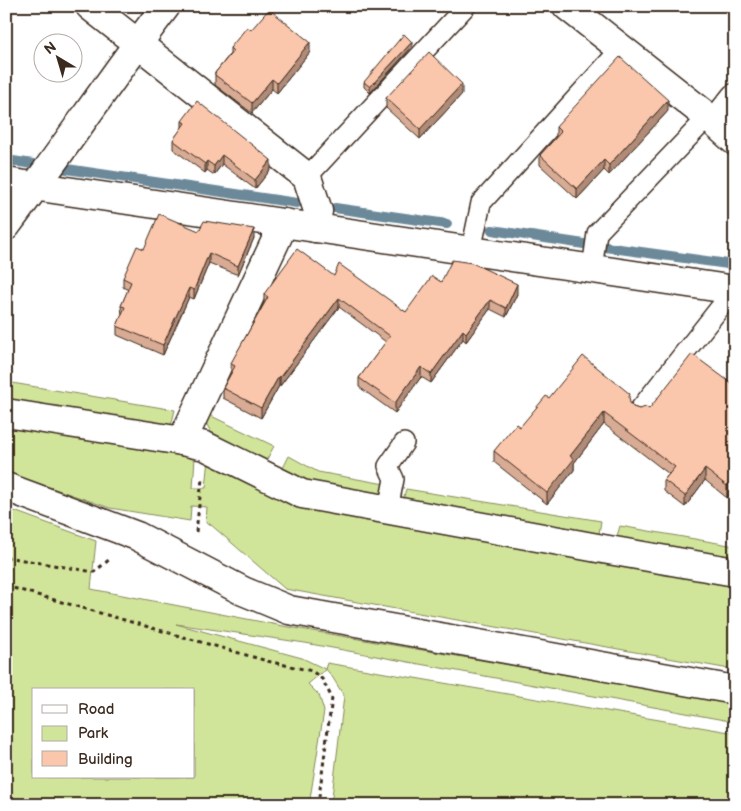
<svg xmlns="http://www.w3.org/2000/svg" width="741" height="811" font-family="'Balsamiq Sans',sans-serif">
<rect width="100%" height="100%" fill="#fff"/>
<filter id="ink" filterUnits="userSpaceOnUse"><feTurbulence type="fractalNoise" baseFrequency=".02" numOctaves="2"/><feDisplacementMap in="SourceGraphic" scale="10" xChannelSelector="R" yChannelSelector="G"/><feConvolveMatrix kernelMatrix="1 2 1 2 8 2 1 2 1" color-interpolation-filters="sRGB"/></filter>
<g filter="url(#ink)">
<g fill="#d1e59a" stroke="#86885c" fill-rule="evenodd">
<path d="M6,382l169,28 -5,20 -164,-26z"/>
<path d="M207,414l67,32 -9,17 -50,-23 -11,-21z"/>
<path d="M6,424l189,33 -2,31h13l3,-29 526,121v90l-450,-81 -75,-65 -4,-1 1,-16 -16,-1 -1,15 -80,-13 -104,-36z"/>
<path d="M289,456l29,16 67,12 -4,18 -101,-28z"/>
<path d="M406,489l195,32 -3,19 -195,-40z"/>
<path d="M6,508l90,33 -5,48 192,37 452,78v18l-430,-79 -129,-19 126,34 23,11 2,-6 408,70v72h-404l13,-109 -11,-18 -7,-9 -18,15 11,11 5,16 -15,94h-303zM34,690h160v87h-160z"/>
<path d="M620,526l115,20v17l-112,-19 -6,-8z"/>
</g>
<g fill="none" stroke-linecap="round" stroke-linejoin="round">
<g stroke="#6c899a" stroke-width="10">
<path d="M6,160l27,4"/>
<path d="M60,168l237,35"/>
<path d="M335,208l112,16"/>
<path d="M492,230l92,14"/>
<path d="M605,247l130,18"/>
</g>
<defs>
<g id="service">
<path d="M307,177l159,-171"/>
<path d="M471,251l10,-48 140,-154"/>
<path d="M592,269l5,-36 111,-116"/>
<path d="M640,409l94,-119"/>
<path d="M388,509l6,-30 -6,-13 16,-23"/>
</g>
<g id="minor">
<path d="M90,6l217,171 11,34 -3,17"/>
<path d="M567,6l141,111 27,24"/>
<path d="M715,123l20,-25"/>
<path d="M6,182l729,108"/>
<path d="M6,226c55,-73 105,-148 160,-220"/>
<path d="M6,413l176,28 23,5 97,48 301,55 132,23"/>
<path d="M182,441l102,-218"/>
<path d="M6,487l131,49 106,55 46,19 446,80"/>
</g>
</defs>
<use href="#service" stroke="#3b2a1e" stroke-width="22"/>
<use href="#minor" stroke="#3b2a1e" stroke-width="31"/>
<g stroke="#3b2a1e" stroke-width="3" stroke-dasharray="4 4" stroke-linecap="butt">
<path d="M196,532l6,-53"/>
<path d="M6,557l88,15 16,-13"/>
<path d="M6,586l261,75 45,10 10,8 10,19 -14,107"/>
</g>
<use href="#service" stroke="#fff" stroke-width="19"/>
<use href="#minor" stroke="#fff" stroke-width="28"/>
</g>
<g fill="#d8ab94" stroke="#3b2a1e">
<path d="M251,30l59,22 -33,41 -5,-4 -20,24 -37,-28v-12l15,-19v-6z"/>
<path d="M412,47l-42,46 -6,-6v-5z"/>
<path d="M462,94l-42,45 -34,-31v-10z"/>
<path d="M668,111l-59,64 -5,-5 -27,29 -37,-34v-10l16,-17v-11z"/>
<path d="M182,121l89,48 -16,20 -33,-25 -8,11 -7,-5 -2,3 -32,-24v-9l9,-12z"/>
<path d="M254,238l-16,37 -29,-12 -15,36 -5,-2 -26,58 -46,-20v-9l5,-11 -1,-9 7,-16 -5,-3v-9l21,-29z"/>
<path d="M334,276l72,36 35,-30 76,12 -11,23 -16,-8 -24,33 -3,-3 -32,44 -10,-6 -26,36 -36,-26v-9l27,-36 -47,-35 -59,79h-1l-18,32 -38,-20v-10l8,-14v-10l33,-61v-9z"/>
<path d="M735,386l-8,112 -22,-18 -20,27 -21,-16v-11l5,-6 -65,-50 -30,39v7l-27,34 -53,-42v-11l26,-24 29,-29 81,5 3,4 6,2h10z"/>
</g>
<g fill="#b08b78" stroke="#3b2a1e">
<path d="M310,42v10l-33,41v-10z"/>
<path d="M412,42v5l-42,46v-6z"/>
<path d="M272,79v10l-20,24v-10z"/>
<path d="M462,84v10l-42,45v-10z"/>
<path d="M668,100v11l-59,64v-10z"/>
<path d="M222,155v9l-8,11v-9z"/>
<path d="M271,160v9l-16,20v-9z"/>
<path d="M604,160v10l-27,29v-10z"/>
<path d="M207,161v9l-2,3v-9z"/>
<path d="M254,229v9l-16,37v-9z"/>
<path d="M209,253v10l-15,36v-9z"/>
<path d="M517,284v10l-11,23v-9z"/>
<path d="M189,288v9l-26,58v-10z"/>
<path d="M339,298v9l-59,79v-9z"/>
<path d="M490,300v9l-24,33v-9z"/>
<path d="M463,330v9l-32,44v-9z"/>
<path d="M421,367v10l-26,36v-10z"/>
<path d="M279,376v10l-18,32v-10z"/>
<path d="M604,413v11l-30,39v7l-27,34v-11l23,-37z"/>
<path d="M705,469v11l-20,27v-11z"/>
<path d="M735,476v11l-8,11v-12z"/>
</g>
<g fill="#fbc7ac" stroke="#3b2a1e">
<path d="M269,9l41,33 -33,41 -5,-4 -20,24 -37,-28v-2l18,-22 -3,-3 17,-21 4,3z"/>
<path d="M404,34l8,8 -42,45 -6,-5z"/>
<path d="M429,52l33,32 -42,45 -34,-31z"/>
<path d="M620,57l48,43 -59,65 -5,-5 -27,29 -37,-34 21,-23 -5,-5z"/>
<path d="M197,101l74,59 -16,20 -33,-25 -8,11 -7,-5 -2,3 -32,-24 12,-17 -3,-2z"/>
<path d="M159,214l40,17 5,-10 50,8 -16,37 -29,-13 -15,37 -5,-2 -26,57 -46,-19 8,-19 -4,-1 10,-24 -8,-4 14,-32 7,3z"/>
<path d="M297,249l37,27 5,-12 67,48 26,-36 9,6 11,-22 20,3 45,21 -11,24 -16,-8 -24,33 -3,-3 -32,44 -10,-7 -26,36 -36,-25 31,-42 -51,-38 -59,79 -1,-1 -18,32 -38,-20 12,-22 -4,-2 1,-3 36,-64 -4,-3z"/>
<path d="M692,354l43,32v90l-8,10 -22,-17 -20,27 -21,-16 11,-13 -71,-54 -34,43 4,3 -27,34 -53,-42 22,-27 4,3 26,-31 3,2 34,-42 47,38 -1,3 1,6 3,4 6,2 7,-2 3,2z"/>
</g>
</g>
<rect width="741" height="811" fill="none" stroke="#fff" stroke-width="25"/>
<rect x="12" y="12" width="716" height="786" fill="none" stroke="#3b2a1e" stroke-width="2" filter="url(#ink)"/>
<rect x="32" y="688" width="162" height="90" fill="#ffffff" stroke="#b1aaa5"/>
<rect x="42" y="705" width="25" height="8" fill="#ffffff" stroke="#b1aaa5"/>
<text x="78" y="714" font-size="15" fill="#3b2a1e">Road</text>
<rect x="42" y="726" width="25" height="15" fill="#d1e59a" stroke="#b1aaa5"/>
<text x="78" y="738" font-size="15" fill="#3b2a1e">Park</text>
<rect x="42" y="751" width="25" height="15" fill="#fbc7ac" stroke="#b1aaa5"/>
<text x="78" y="764" font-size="15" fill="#3b2a1e">Building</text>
<g transform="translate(58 58) rotate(322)"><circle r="24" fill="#ffffff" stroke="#b1aaa5"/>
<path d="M0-4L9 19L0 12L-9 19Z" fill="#3b2a1e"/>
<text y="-8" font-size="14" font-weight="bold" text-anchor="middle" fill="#3b2a1e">N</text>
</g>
</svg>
